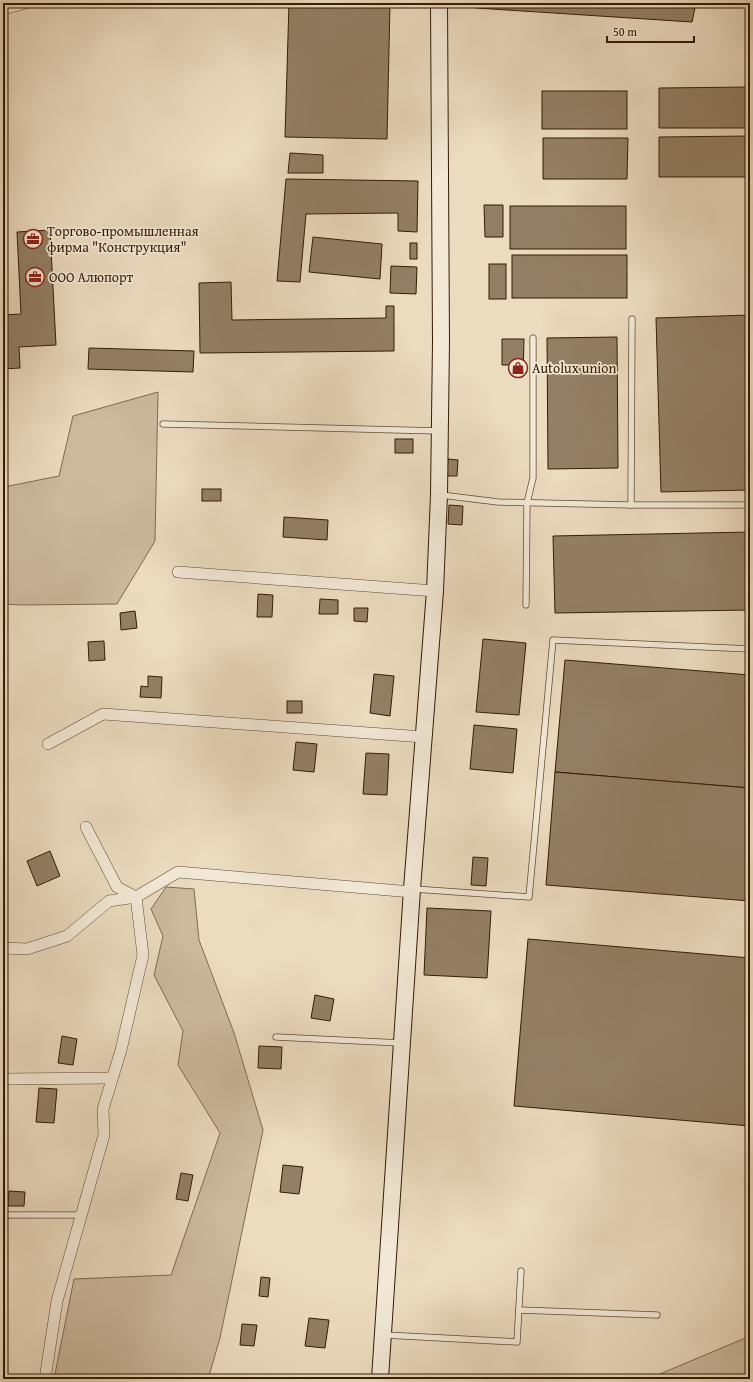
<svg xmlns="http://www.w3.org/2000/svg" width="753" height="1382" font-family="'Gentium Book Plus',serif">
<rect width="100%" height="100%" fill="#ebdbbf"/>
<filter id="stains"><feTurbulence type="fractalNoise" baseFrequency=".005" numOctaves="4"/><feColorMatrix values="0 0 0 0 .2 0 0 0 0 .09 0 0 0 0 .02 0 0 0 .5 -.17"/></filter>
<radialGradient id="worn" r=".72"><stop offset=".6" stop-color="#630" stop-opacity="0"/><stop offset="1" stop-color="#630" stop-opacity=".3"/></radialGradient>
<g fill="#ccba9f" stroke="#806a52">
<path d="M158,392l-3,149 -38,63 -96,1 -18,-1v-115l1,-2 55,-11 14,-60z"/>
<path d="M166,887l28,2 5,51 35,93 29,97 -43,208 -12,41h-154l20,-100 97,-4 49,-142 -42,-68 5,-34 -29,-56 9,-39 -12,-27z"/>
<path d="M750,1336v43h-102z"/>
</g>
<g fill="#937f65" stroke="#331b04">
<path d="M289,3h101l-3,136 -102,-2z"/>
<path d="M477,3h219l-4,19 -216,-14z"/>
<path d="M750,87v41h-91v-40z"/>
<rect x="542" y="91" width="85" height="38"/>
<path d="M750,136v41h-91v-40z"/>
<path d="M543,138h85l-1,41h-84z"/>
<path d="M290,153l33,2v18h-35z"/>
<path d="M286,179l132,2 -1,51 -19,-1v-18l-92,1 -6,68 -23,-1z"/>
<path d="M484,205h19v32h-18z"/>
<rect x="510" y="206" width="116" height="43"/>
<path d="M50,230l6,115 -37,2 1,21 -17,1v-54l18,-1 -4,-82z"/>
<path d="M313,237l69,7 -2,35 -71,-7z"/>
<rect x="410" y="243" width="7" height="16"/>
<rect x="512" y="255" width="115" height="43"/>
<rect x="489" y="264" width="17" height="35"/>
<path d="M391,266l26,1 -1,27 -26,-1z"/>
<path d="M231,282l1,38 154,-2v-12h8v45l-194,2 -1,-70z"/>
<path d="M750,315v175l-89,2 -5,-174z"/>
<path d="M617,337l1,131 -70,1 -1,-131z"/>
<path d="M502,339h22l-1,38 -11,-1v-11h-10z"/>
<path d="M89,348l105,3 -1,21 -105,-3z"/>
<rect x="395" y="439" width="18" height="14"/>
<path d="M448,459l10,1 -1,16h-10z"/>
<rect x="202" y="489" width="19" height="12"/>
<path d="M449,505l14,1 -1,19 -14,-1z"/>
<path d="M284,517l44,3 -1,20 -44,-3z"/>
<path d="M750,532v78l-195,3 -2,-77z"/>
<path d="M258,594l15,1 -1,22h-15z"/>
<path d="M320,599l18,1v14h-19z"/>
<path d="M354,608h14l-1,14 -13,-1z"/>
<path d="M135,611l2,17 -16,2 -1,-17z"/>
<path d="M483,639l43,4 -7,72 -43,-3z"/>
<path d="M104,641l1,19 -16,1 -1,-19z"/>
<path d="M565,660l185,15v113l-195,-16z"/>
<path d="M374,674l20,2 -4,40 -20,-3z"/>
<path d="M148,676l14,1 -1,21 -21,-1 1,-11 7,1z"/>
<rect x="287" y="701" width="15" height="12"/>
<path d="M474,725l43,4 -4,44 -43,-4z"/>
<path d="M296,742l21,2 -3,28 -21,-2z"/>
<path d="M366,753l23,1 -2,41 -24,-1z"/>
<path d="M555,772l195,16v113l-204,-16z"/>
<path d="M50,851l10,25 -23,10 -10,-25z"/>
<path d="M473,857l15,1 -2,28 -15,-1z"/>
<path d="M427,908l64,3 -4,67 -63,-3z"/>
<path d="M528,939l222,19v168l-236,-20z"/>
<path d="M315,995l19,4 -4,22 -19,-3z"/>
<path d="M62,1036l15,3 -4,26 -15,-2z"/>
<path d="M259,1046l23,1 -1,22 -23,-1z"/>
<path d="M39,1088l18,1 -3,34 -18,-1z"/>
<path d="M283,1165l20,2 -4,27 -19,-2z"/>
<path d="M181,1173l12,2 -5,26 -12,-2z"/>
<path d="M9,1191l16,1 -1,14h-16z"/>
<path d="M261,1277l9,1 -2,19 -9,-1z"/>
<path d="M309,1318l20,2 -4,28 -20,-2z"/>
<path d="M242,1324l15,1 -3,21 -14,-1z"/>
</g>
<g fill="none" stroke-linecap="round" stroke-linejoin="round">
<defs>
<g id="lane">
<path d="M163,424l276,7"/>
<path d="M441,495l57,7 133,3 1,-186"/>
<path d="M631,505h119"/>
<path d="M526,605l1,-102 6,-25v-140"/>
<path d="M414,889l115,8 24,-257 197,9"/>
<path d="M276,1037l125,6"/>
<path d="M3,1215h78"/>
<path d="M519,1310l138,5"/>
<path d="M385,1335l132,7 4,-71"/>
</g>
<g id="street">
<path d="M3,9l23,-6"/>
<path d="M178,572l257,19"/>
<path d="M48,744l55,-30 321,23"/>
<path d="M3,948l24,1 40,-13 42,-35 27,-4 42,-25 234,20"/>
<path d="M3,1079l109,-1"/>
<path d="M45,1379l12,-78 47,-166 -1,-26 18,-59 22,-95 -7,-58 -19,-10 -31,-60"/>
</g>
<path id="secondary" d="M380,1379l32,-490 23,-298 4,-96 2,-153 -2,-339"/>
</defs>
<use href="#lane" stroke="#614b33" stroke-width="7"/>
<use href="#street" stroke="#614b33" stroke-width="12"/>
<use href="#secondary" stroke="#331b04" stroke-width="18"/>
<use href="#lane" stroke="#f2e8d5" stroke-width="5.5"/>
<use href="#street" stroke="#f2e8d5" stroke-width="11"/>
<use href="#secondary" stroke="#f2e8d5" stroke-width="16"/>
</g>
<defs>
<symbol id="office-ring" viewBox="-11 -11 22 22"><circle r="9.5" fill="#f2e8d5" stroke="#8f2418" stroke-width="1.5"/><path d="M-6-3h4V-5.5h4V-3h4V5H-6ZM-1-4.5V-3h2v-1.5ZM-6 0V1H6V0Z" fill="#8f2418"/></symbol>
<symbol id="shop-ring" viewBox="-11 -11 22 22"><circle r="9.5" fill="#f2e8d5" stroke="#8f2418" stroke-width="1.5"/><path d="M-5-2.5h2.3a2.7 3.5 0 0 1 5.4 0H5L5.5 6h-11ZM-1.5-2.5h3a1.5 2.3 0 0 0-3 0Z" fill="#8f2418"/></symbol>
</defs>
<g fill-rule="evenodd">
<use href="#office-ring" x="22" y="228" width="22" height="22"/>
<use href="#office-ring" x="24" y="266" width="22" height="22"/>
<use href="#shop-ring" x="507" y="357" width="22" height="22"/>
</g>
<g text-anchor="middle" stroke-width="3.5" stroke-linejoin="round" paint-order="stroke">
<g font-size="14" fill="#331b04" stroke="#f2e8d5" text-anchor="start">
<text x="47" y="236">Торгово-промышленная<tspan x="47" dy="16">фирма "Конструкция"</tspan></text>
<text x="49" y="282">ООО Алюпорт</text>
<text x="532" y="373">Autolux union</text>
</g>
</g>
<rect width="753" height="1382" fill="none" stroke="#ebdbbf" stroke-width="16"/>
<rect x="4" y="4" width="745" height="1374" fill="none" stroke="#331b04" stroke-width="2"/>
<rect x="8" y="8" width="737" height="1366" fill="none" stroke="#331b04"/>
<path d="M607 36v6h87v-6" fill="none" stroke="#331b04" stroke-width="2"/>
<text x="613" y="36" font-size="12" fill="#331b04" stroke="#f2e8d5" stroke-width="3" paint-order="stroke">50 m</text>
<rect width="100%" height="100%" filter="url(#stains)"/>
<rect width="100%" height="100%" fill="url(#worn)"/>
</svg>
